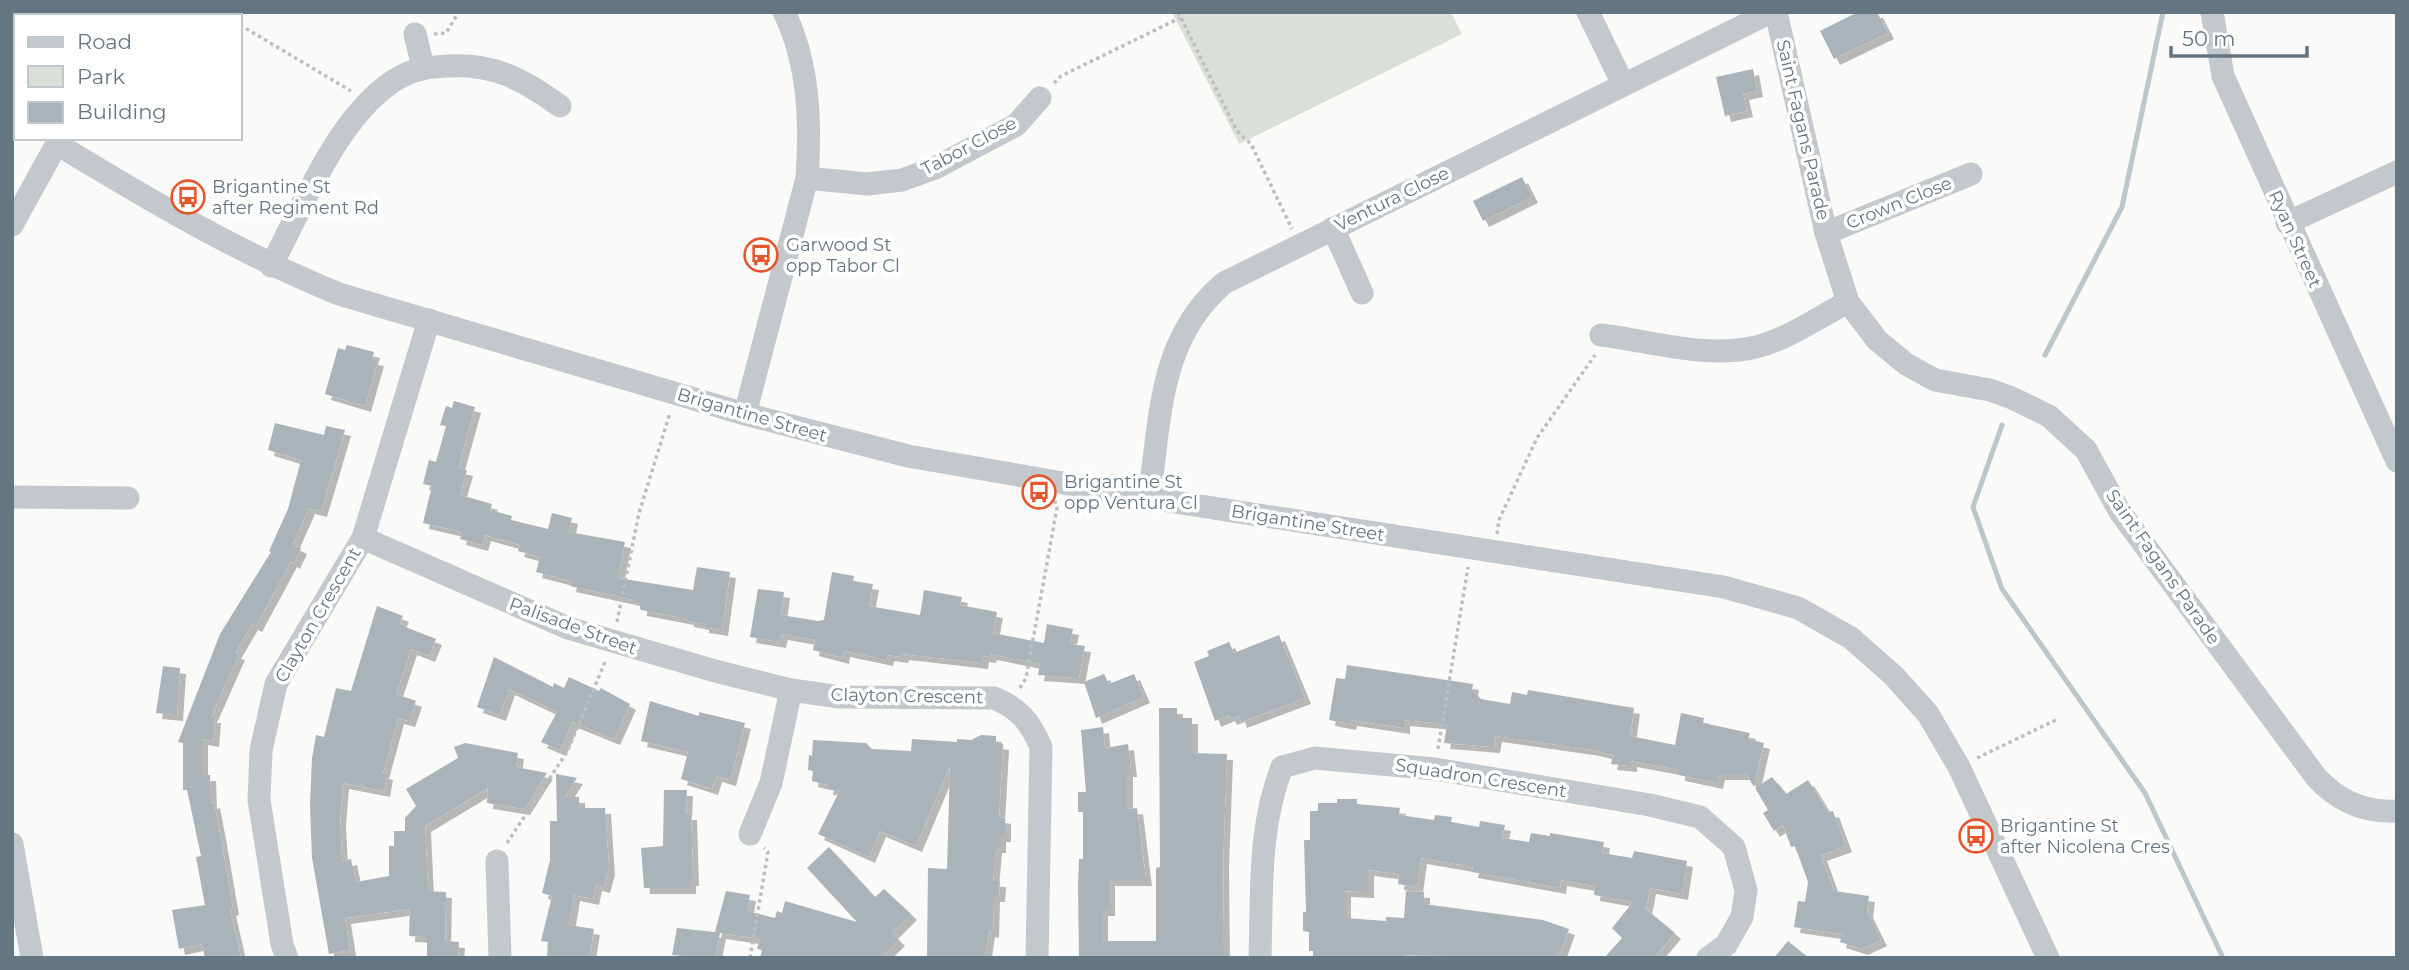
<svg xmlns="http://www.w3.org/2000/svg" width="2409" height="970" font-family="Montserrat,sans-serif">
<defs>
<filter id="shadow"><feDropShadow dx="6" dy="6" stdDeviation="0" flood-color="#0004"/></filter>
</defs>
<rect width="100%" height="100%" fill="#fafaf8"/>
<path fill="#dadfd7" d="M1172,12h279l11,22 -223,110z"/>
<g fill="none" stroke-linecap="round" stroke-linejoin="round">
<g stroke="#bbc7cb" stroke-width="5">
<path d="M2045,355l77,-148 41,-195"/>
<path d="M2002,425l-29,82 29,82 143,204 78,165"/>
</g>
</g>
<g fill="#aab3b9" filter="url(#shadow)">
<path d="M1858,12h19l11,21 -54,26 -14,-28z"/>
<path d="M1753,69l4,22 -14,3 4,17 -22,5 -9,-39z"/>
<path d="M1522,177l10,20 -49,24 -10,-20z"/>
<path d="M347,345l27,7 -2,7 6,1 -13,46 -40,-12 13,-46 7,2z"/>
<path d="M454,401l21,6 -17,61 9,2 -7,25 32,9 -2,6 22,6 -1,4 37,9 4,-16 20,5 -3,14 56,10 -7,36 75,12 4,-23 33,5 -8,58 -19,-3v-3l-15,-3v-2l-47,-9v-6l-7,-1v-3l-64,-14 1,-5 -35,-9 4,-15 -22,-6 2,-6 -35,-10 -3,10 -22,-6 2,-7 -39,-9 9,-37 -9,-2 6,-24 7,2 10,-36 -6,-1 6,-19 6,2z"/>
<path d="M275,423l49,12 2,-9 19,4 -24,81 -12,-3 -16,36 8,4 -7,15 -3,-2 -35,65 -4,-2 -17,29 4,1 -28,63h4l-2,24 -11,-2v36h8l1,28 3,-1 7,37 12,70 -3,1 11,48h-36l-3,-14 -23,5 -7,-39 33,-5 -9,-48 5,-1 -14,-66h-4v-47l-5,-1 42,-108 51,-82 -2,-1 19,-42 13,-49 -33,-10z"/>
<path d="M832,572l22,4 -1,5 20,3 -4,22 51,9 4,-25 38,7 -2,8 37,7 -4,21 51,10 3,-19 26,5 -3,15 15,2 -6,32 -41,-3 2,-11 -49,-10 -1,3 -7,-1 -1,7 -79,-9 -1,3 -14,-2 -1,5 -43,-9 -1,7 -30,-8 2,-10 -33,-6 -2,8 -30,-5 8,-48 26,3 -3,23 37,6 6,-1z"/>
<path d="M377,606l26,10 -3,7 8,5 28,11 -7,17 -18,-7 -15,45 20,7 -7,20 -11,-3 -15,55 4,1 -3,17 -41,-8 -3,36 2,42 9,-2 5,23 33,-6v-30h5v-15h11v-13l11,-12 -10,-17 52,-31 -4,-11 11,-4 53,10 -2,14 31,6 -23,36 -37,-6 1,-15 -63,38 3,65 18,1 -1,49 14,1 -1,16h-31v-21l-18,-1 1,-27 -65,9 5,32 -21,4 -17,-96 -2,-52 2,-48 4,-23 8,2 12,-49 15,3z"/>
<path d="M1279,635l26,63 -64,24 -2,-6 -8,3 -2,-4 -14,6 -21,-59 15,-6 -2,-5 22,-9 5,11z"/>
<path d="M494,657l59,30 1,-4 10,5 5,-11 30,14 2,-3 29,16 -16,35 -42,-17 -12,28 -19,-8 16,-30 -48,-23 -9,26 -23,-8z"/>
<path d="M1347,665l126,19 -1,6 9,9 29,5 2,-12 15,3 1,-5 106,18 -4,28 45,9 6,-32 23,5 -1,5 47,10 -2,6 16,4 -10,44 -8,-13h-27l-2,9 -38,-8v-5l-48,-9v5l-20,-2 2,-9 -19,-5 -98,-14 -2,11 -50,-4 3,-19 -43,-4v8l-53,-8 -1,4 -21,-4 7,-42 9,1z"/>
<path d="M163,666l17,2 -3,47 -21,-2z"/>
<path d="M1104,674l5,10 25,-10 10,23 -48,21 -12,-36z"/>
<path d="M650,701l49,15v-4l46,11 -15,57 -14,-4 -4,13 -31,-10 7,-27 -47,-11z"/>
<path d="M1159,708h18v10h15v35l35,1 -4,109 1,95h-145l-1,-72 1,-27h4v-47h-5v-20h8l-5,-62 22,-3 2,21 23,-4 3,27h-4v38l10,-1 9,72h-37v30h-7v31h54v-73l4,-1z"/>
<path d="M981,735l15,1v7l7,1 -4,73 6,1v18h-5v11h-4l-3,34h7l-1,15h-5l-1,36 -4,-1 -4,27h-58l1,-90 19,1 3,-104 -34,81 -36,-15 -11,26 -51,-23 22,-44 -13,-1 1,-4 -16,-4 1,-10 -5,-1 1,-15 3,1 1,-16 53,3 6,6 39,2 1,-12 45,3v-3l14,1z"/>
<path d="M556,774l21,4 -12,19h14v11h26l4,61 -5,18 -8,-2 -3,14 -19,-4 -5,30 25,4 -5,29h-42l1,-16 -7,-1 11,-45 -10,-3 8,-33v-39h7z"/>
<path d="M1772,777l14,17 22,-14 20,32 5,-1 13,35 -25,9 13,36 35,5 -2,16 14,28 -19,9 -22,-7 2,-8 -48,-7 4,-26 7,1 3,-20 -13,-36 -4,1 -8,-22 -9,6 -11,-18 5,-3 -13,-22z"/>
<path d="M664,790h23l-1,24h5l2,66h-3v8h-46l-3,-40 22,-2z"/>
<path d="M1337,799h20v5l43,4 -1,7 35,5 1,-5 17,2 -1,5 28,5 1,-6 25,4 -3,13 27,4 2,-9 19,3v-3l54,9 -2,11 30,5 2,-7 53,10 -5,33 -32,-6 -4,21 29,24 -21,25h-50l18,-20 -10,-10 21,-26 -39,-7 1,-9 -34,-6 -1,8 -88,-16 1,-5 -52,-9 -4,29 -19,-3 1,-10 -31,-4v22l-23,-1v27l41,3v-4l18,1 2,-27 18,1v12l119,16 26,9 -9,25 -3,-1 -2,5 -152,-3v3h-90v-7h-4v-19l-6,-1v-19h3l-2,-72h6v-29h8v-8h19z"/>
<path d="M829,847l46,50 9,-8 27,25 -19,19 7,7 -19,18h-120l2,-8 -5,-1 3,-10 -40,-6 -5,25 -43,-3 5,-27 38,4 11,-41 24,4 -3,16 28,7 2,-7 5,2 3,-12 72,21 -50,-54z"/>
<path d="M1788,941l21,17h-35z"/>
</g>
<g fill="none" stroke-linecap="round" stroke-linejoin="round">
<g stroke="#bbbfc2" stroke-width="3.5" stroke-dasharray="3.5 3.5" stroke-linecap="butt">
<path d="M219,12l6,4"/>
<path d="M1178,12l59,119 14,13 41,85"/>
<path d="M240,25l111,66"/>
<path d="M434,34l12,-1 13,-21"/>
<path d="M12,79l4,2"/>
<path d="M1054,83l7,-7 119,-58"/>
<path d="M1497,534l2,-14 38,-82 58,-83"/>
<path d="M617,622l22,-109 31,-100"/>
<path d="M1020,688l6,-10 31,-170 -2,-7"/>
<path d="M1438,749l30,-182"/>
<path d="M1977,758l81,-39"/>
<path d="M507,843l60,-91 39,-92"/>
<path d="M750,958l18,-106 -4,-4"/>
</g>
<g stroke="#c3c8cc" stroke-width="23">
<path d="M1588,12l35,72"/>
<path d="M1776,12l50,221 22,69 29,38 29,24 29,16 55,10 22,8 37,18 37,34 34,62 196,265c21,23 48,36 81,34"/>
<path d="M2212,12l11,64 174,385"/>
<path d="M133,16l2,-4"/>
<path d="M415,34l8,33"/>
<path d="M57,144c92,56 182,109 282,150l406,120 163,42 241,42 575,89 74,21 53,30 43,38 34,38 31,53 89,191"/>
<path d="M807,178l60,6 35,-4 33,-12 81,-43 24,-27"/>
<path d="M2287,223l110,-51"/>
<path d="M12,225l48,-87"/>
<path d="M1333,228l29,65"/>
<path d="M1826,233l145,-59"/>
<path d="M271,266c32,-60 70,-158 131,-190 15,-8 30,-9 46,-10 46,-3 76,14 112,40"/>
<path d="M1601,335c51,6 104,24 155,12 32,-8 63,-30 92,-45"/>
<path d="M745,414l62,-236c4,-56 2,-115 -23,-166"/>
<path d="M12,497l116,1"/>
<path d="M1149,498c12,-80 9,-159 75,-215l547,-271"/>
<path d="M363,538l205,90 147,43 76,19 49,7 154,1c25,10 36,24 47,49l-4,211"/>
<path d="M750,834l21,-51 20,-93"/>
<path d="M12,844l20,114"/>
<path d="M497,861l3,97"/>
<path d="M287,958l-5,-14 -23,-144 2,-50 15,-66 87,-146 66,-218"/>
<path d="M1260,958c2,-65 -2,-130 22,-191l33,-9 120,11 215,36 50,12 34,30 12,43 -4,27 -16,28 -18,13"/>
</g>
</g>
<defs>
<symbol id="bus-ring" viewBox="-11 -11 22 22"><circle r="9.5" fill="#fff" stroke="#e4572e" stroke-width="1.5"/><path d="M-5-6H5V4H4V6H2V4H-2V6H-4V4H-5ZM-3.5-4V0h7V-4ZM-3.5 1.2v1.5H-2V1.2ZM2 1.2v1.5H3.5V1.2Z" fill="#e4572e"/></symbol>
</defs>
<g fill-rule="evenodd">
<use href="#bus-ring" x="169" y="178" width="38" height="38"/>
<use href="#bus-ring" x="742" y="236" width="38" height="38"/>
<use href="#bus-ring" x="1020" y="473" width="38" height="38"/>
<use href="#bus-ring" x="1957" y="817" width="38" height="38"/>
</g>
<g text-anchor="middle" stroke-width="7" stroke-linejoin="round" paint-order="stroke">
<g font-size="18" fill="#657683" stroke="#fff">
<text transform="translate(1803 130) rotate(77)" y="6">Saint Fagans Parade</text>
<text transform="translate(969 146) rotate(-28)" y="6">Tabor Close</text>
<text transform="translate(1392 199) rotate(-26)" y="6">Ventura Close</text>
<text transform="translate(1899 203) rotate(-22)" y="6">Crown Close</text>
<text transform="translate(2295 239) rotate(66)" y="6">Ryan Street</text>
<text transform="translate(752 415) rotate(16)" y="6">Brigantine Street</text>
<text transform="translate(1308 523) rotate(9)" y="6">Brigantine Street</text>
<text transform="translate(2163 567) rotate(55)" y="6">Saint Fagans Parade</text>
<text transform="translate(318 615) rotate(-60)" y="6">Clayton Crescent</text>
<text transform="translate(573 626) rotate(20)" y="6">Palisade Street</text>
<text transform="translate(907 696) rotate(1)" y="6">Clayton Crescent</text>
<text transform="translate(1481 778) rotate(9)" y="6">Squadron Crescent</text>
</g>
<g font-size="18" fill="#657683" stroke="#fff" text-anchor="start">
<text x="212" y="193">Brigantine St<tspan x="212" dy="21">after Regiment Rd</tspan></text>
<text x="786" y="251">Garwood St<tspan x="786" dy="21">opp Tabor Cl</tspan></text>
<text x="1064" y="488">Brigantine St<tspan x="1064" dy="21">opp Ventura Cl</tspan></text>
<text x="2000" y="832">Brigantine St<tspan x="2000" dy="21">after Nicolena Cres</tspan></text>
</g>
</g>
<rect width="2409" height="970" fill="none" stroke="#657683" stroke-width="28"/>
<rect x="14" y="14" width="228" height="126" fill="#ffffff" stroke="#c1c8cd" stroke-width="2"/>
<rect x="28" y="37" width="35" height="10" fill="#c3c8cc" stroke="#c1c8cd" stroke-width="2"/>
<text x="77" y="49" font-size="21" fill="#657683">Road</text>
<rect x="28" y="66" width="35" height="21" fill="#dadfd7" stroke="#c1c8cd" stroke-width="2"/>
<text x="77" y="84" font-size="21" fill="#657683">Park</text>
<rect x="28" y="102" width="35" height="21" fill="#aab3b9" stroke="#c1c8cd" stroke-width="2"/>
<text x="77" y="119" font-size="21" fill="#657683">Building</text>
<path d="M2171 46v10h136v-10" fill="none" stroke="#657683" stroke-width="3.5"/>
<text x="2182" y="46" font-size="21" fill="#657683" stroke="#ffffff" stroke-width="5" paint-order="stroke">50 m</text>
</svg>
